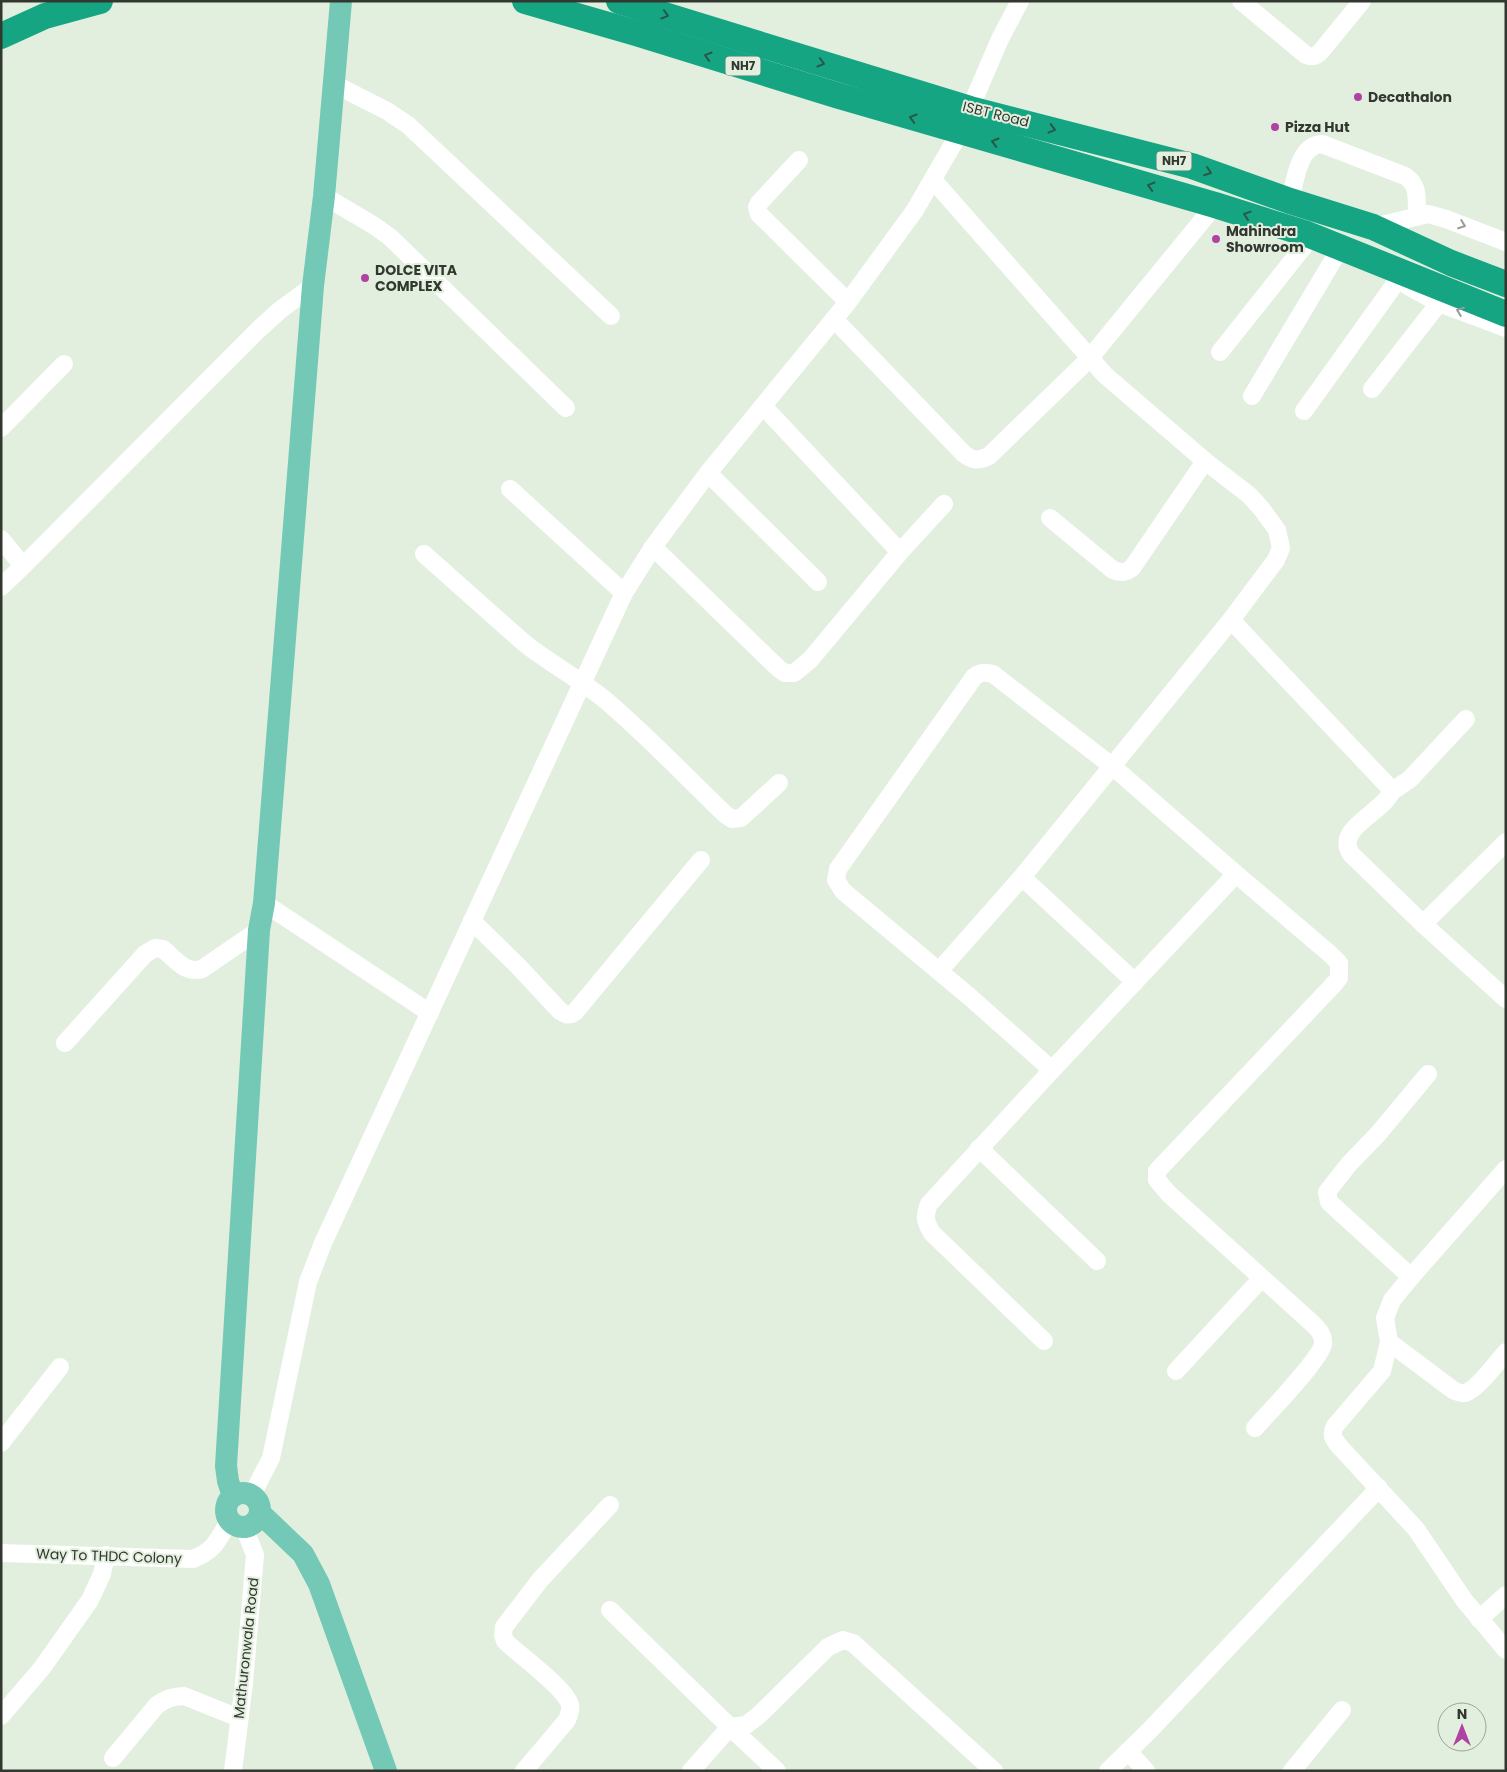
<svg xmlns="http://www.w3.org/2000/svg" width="1507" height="1772" font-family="Poppins,sans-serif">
<rect width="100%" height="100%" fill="#e2efde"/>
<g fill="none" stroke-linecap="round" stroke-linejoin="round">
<g stroke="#fff" stroke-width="18">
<path d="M1241,1l65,54c7,3 11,1 16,-5l40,-49"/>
<path d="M334,84l53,27 21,14 203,191"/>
<path d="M799,160l-40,43 -2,4 2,7 89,88"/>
<path d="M933,180l172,195 100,86 44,34 12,13 16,22 4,18 -5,12 -45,60 -209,257"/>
<path d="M324,196l49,29 17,12 176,171"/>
<path d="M1290,201c5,-19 8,-56 32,-57l83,32c15,10 11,23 12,39"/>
<path d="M1373,227l55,-13 18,5 60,23"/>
<path d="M1408,286l31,17 67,25"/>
<path d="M834,319l130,135c9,7 14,7 25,2l100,-97 126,-154"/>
<path d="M1220,352l92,-116"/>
<path d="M1372,389l67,-86"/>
<path d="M1252,396l89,-149"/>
<path d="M763,406l137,146"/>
<path d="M1304,411l93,-130"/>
<path d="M1,428l63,-64"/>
<path d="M708,473l110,109"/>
<path d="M510,489l114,104"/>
<path d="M1050,518l63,52c8,3 12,3 19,-2l73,-107"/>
<path d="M1,539l22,27 235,-236 22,-20 33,-24"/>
<path d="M653,547l126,122 6,4h9l16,-13 90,-108 44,-48"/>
<path d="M424,554l99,88c26,21 55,36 81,57 43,36 82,78 122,116l6,4 9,-1 38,-35"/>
<path d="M1,587l22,-21"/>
<path d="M1231,620l158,167 2,5c-8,21 -57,36 -40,62l72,70 83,75"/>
<path d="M1391,792l19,-13 56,-60"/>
<path d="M1236,874l-124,-108 -119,-92c-8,-2 -13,-2 -19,3l-136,192 -2,11 7,11 128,107 81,72 184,-196 94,80 9,9v15l-4,5 -178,188v9l12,14 144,130c5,5 11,11 10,20 -3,16 -55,69 -68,84"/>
<path d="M264,903l166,110"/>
<path d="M472,921l46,45 42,45c6,4 9,5 15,1l126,-152"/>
<path d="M1423,924l83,-82"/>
<path d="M939,971l83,-94 113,105"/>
<path d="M65,1043l80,-89 10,-6 8,1c12,10 22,25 39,20l57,-39"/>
<path d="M979,1148l118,113"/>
<path d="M1506,1169l-95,108 -19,23 -7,18 4,24 -7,29 -47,55c-5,9 -1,14 5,21l76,82 48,71 42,50"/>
<path d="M1411,1277l-82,-75 -2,-10 22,-28 29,-30 50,-60"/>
<path d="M1044,1341l-112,-108c-7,-12 -8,-16 -3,-29l123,-134"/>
<path d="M1389,1342l64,48c4,2 8,4 12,3 12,-3 32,-31 41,-41"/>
<path d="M1176,1371l86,-93"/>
<path d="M1,1443l59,-76"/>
<path d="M252,1495l19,-37 37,-176 15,-39 301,-650 29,-46 55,-74 140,-171 67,-92 45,-78 40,-93 20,-38"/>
<path d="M1,1553l192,6c22,-9 25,-19 36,-38"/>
<path d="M610,1610l120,117 47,44"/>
<path d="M1479,1619l27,-24"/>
<path d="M1,1716l41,-48 48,-68 12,-26 4,-19"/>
<path d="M1128,1751l18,20"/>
<path d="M113,1758l44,-53c9,-6 16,-9 27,-9l55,22"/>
<path d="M233,1771l11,-88 11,-128 -11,-28"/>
<path d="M524,1771l43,-51c2,-5 4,-9 3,-15 -4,-17 -51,-50 -65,-64l-2,-6 1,-8 36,-47 70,-75"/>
<path d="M691,1771l39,-44 16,-2 12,-9 70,-69 15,-7 10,3 141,128"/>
<path d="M1108,1771l41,-40 230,-243"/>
<path d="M1292,1771l50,-61"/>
</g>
<g stroke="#73c9b5" stroke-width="22">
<circle cx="243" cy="1510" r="17"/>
<path d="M233,1496l-5,-15 -2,-15 33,-536 5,-27 49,-617 11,-90 17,-195"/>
<path d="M260,1513l43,41 16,30 67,187"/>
</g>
<g stroke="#15a583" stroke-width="26">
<path d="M525,1l111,32 200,62 379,110 92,29 199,80"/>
<path d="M619,1l351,108 222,57 98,35 83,26 78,36 55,21"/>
<path d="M1,36l44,-20 55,-15"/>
</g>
</g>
<defs><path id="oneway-chevron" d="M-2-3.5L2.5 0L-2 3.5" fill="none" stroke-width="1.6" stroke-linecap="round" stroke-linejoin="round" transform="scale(1.25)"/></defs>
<g stroke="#295849">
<use href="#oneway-chevron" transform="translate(665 15) rotate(17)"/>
<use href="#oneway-chevron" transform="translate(708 56) rotate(-163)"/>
<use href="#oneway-chevron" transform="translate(821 63) rotate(17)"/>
<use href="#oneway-chevron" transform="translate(913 118) rotate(-164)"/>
<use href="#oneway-chevron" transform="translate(1052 129) rotate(15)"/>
<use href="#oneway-chevron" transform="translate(995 142) rotate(-164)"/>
<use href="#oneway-chevron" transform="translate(1208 172) rotate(20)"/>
<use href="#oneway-chevron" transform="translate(1151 186) rotate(-164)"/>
<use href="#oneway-chevron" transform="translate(1247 215) rotate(-162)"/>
</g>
<g stroke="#989b98">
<use href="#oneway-chevron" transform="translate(1462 225) rotate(21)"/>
<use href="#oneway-chevron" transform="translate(1460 311) rotate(-159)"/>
</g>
<g fill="#ae43a3" stroke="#e2efde" stroke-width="2">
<circle cx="1358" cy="97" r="5"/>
<circle cx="1275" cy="127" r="5"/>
<circle cx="1216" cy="239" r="5"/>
<circle cx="365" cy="278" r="5"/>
</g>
<g text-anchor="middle" stroke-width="4" stroke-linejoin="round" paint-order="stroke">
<g fill="#e2efde" stroke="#676e64" stroke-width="1">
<rect x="725.5" y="56.5" width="35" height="19" rx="4"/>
<rect x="1156.5" y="151.5" width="35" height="19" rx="4"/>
</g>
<g font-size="12" font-weight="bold" fill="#323730">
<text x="743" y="70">NH7</text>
<text x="1174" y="165">NH7</text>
</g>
<g font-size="14" font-weight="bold" fill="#323730" stroke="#e2efde" text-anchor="start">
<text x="1368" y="102">Decathalon</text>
<text x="1285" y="132">Pizza Hut</text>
<text x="1226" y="236">Mahindra<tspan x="1226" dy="16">Showroom</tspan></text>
<text x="375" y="275">DOLCE VITA<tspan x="375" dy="16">COMPLEX</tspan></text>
</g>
<g font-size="14" fill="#323730" stroke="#e2efde">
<text transform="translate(996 114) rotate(14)" y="5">ISBT Road</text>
<text transform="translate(109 1556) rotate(2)" y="5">Way To THDC Colony</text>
<text transform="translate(246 1648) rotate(-84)" y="5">Mathuronwala Road</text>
</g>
</g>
<rect width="1507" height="1772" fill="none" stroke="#323730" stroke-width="5"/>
<g transform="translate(1462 1727)"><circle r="24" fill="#e2efde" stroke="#9ca598"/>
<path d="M0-4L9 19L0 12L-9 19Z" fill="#ae43a3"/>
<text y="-8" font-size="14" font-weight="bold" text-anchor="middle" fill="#323730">N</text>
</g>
</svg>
